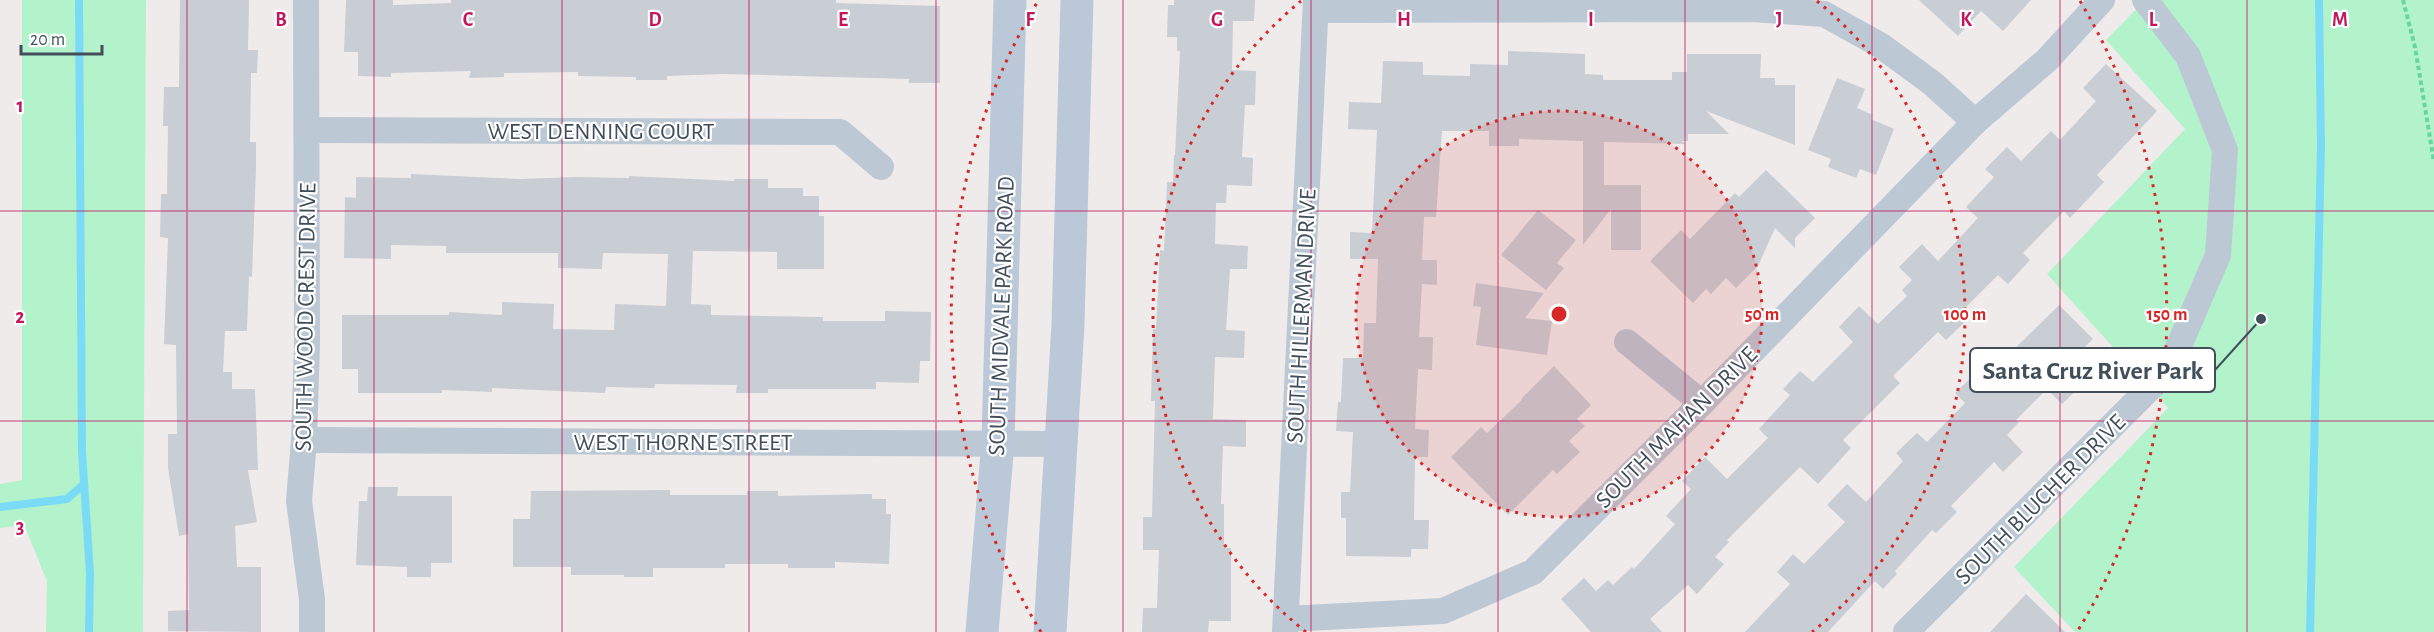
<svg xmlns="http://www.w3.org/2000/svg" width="2434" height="632" font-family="'Alegreya Sans',sans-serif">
<rect width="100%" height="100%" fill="#efebeb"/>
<g fill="#b2f3cc">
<path d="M22,0h124l-3,632h-97l1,-51 -23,-56 -24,3v-44l22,-4z"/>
<path d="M2145,0h289v632h-359l-61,-65 154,-159 -121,-134 138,-145 -79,-89z"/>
</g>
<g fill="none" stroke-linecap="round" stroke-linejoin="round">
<g stroke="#7adbf6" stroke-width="8">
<path d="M79,0l3,451 8,123 -1,58"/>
<path d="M0,507l67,-8 17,-15"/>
<path d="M2310,632l11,-485 -2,-147"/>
</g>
</g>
<g fill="#c9cdd4">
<path d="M180,0h69l-1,50h10l-1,23h-6l-1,69h6v26l-4,109 -3,-1 -2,55h-22l-2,41h9v17h23l3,81h-10l9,52 -22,4 2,41h24v65l-93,-1v-20l21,-1 -1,-76 -9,2 -11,-68v-34h9l-1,-89 -12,-1 4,-106 -8,-1 1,-43h6l1,-68h-5l1,-39h15z"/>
<path d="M346,0h47v5l58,-2v-3h385v3l104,3v77h-31v-4l-186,-5 -56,2v4h-31v-3l-58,-1v-4l-74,1v4l-35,1 2,-7 -80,2v4l-33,-1v-24h-14z"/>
<path d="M1174,0h81l-1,21h-21l-1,49 24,1 -1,34h-10l-3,52 11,1 -1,28 -25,-1 -1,18h-10l-1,41 33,2 -1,23h-17l-4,61 19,1 -1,27 -29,-1 -2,62 33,1v27l-23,-1 -2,58h3v44h7v73h-22l-1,11h-66l1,-24h14l2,-58h-16v-33h9l3,-116h-4l2,-72h3l4,-79 4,1 3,-69h6l1,-27h1l5,-104h-3v-14h-10l1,-32h6z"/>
<path d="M1919,0h112l-28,31 -22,-20 -23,25z"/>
<path d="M1508,51l77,3v20l18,1v5h69v-8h15v-18h74l-1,24h15v7h20v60l-89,-34 23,23h-41v7h-6l3,3 -81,-2v43h37v65h-30v-41l-28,36v-104l-64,-2v7h-30v-15h-47l-6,86h-12l-2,43h15v25l-15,-1 -3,53h14l-1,33 -14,-1 -3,60 14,1 -1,27h-13l-1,63h15l-1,29h-17v8l-65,-1v-38h-5v-26h9l3,-60 -17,-1 2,-29h3l2,-44h20l1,-35h12l2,-64h-28v-27l22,1 5,-103 -29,-1 1,-27 32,1 2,-42 40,1v13l47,1v-12l38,1z"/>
<path d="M2106,64l51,47 -60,64 7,7 -34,36 -6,-7 -41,42 7,7 -22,24 -10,-9 -41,41 7,7 -18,17 -8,-8 -45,44 7,7 -57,57 8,8 -33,36 -18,-17 -73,73 2,2 -14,15 9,7 -27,30 -9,-9 -38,34 12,13h-71l-30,-33 23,-21 12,13 12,-11 5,5 19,-18 2,2 41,-45 -9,-8 25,-27 -9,-8 23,-24 22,22 41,-41 -9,-9 31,-34 -7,-6 17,-18 13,11 40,-40 -14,-15 20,-21 19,18 29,-28 -5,-6 10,-10 -13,-13 23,-23 16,17 40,-43 -12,-11 28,-30 -9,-8 22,-22 14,14 30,-30 9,9 36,-39 -13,-13z"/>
<path d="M1837,78l28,11 -8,19 16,7 -2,4 23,10 -18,46 -16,-6 -4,9 -28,-11 3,-8 -23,-9z"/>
<path d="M1766,170l49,48 -20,20v10l-20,-20 -17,38 -22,22 -10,-10 -15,16 -5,-5 -13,14 -43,-42 31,-31 9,9 45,-46 4,4z"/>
<path d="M411,174l110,5 53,-2 55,1v-2l105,5v-2h34v9h35v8h16v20h5v53h-47v-17l-84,-1 -2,53 20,1v10l112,2v4h62v-10l46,1 -1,49h-10l-1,22 -43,-1v7h-108v4h-32l1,-8 -82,-1 -1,4 -48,-1 -1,6 -113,-5v4l-50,-2v3h-84v-24h-16v-54h107v-3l53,3v-13l52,2 -1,25 61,1 1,-26 51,2 2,-52 -65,-1 -1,16 -44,-1v-15h-112v-7l-55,-1v14l-47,-1 1,-61 11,1v-21l55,1z"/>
<path d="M1538,210l38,30 -19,23 7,5 -18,22 -45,-35z"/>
<path d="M1476,283l68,10 -19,25 27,3 -5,34 -71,-10 5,-38 -8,-1z"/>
<path d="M2059,305l34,34 -26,25 18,18 -23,22 -15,-15 -31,31 3,2 -12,13 16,17 -20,20 -9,-10 -43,44 6,6 -21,21 -4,-3 -37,41 2,3 -14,15 -8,-8 -47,51h-83l45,-48 -13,-12 16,-18 11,10 41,-42 -18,-17 20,-21 19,18 37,-41 -7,-8 21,-20 10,9 38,-39 -10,-10 25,-24 7,7z"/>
<path d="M1554,366l37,39 -14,14 8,7 -16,15 11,11 -23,22 -4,-4 -45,45 -57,-58 30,-30 6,6 35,-33 -1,-1z"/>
<path d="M368,487h30l-1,9h55v67h-21v14h-24v-10l-51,-2 3,-64h8z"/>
<path d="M670,490v5h77v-4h31v5l94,-2v5h14v15h5l-2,50 -54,-2v6h-47v-4h-63v4h-72v9h-29v-2h-53v-8h-58v-48h17l1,-28z"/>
<path d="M2026,594l39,38h-75z"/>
</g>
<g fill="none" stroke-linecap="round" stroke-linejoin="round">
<path stroke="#67d5a0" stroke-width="4" stroke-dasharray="4.5 3" stroke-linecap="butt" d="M2403,0l12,47 19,115"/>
<g stroke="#bcc8d3" stroke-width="26">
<path d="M306,0l1,345 -3,95 -5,61 13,98v33"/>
<path d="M1316,10l436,-1 72,5 56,31 52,38 43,39"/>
<path d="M307,130l533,2 41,35"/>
<path d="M1627,342l75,61"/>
<path d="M304,440l758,4"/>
<path d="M1286,619l157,-8 90,-39 169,-169 273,-281 72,-62 55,-60"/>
<path d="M1285,632l31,-632"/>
<path d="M1906,632l263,-263 49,-114 7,-105 -37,-94 -43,-56"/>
</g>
<g stroke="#bbc8d8" stroke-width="33">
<path d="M982,632l16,-190 12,-442"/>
<path d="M1050,632l18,-308 9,-324"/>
</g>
</g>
<path fill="none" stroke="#c2185b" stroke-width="1.5" stroke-opacity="0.55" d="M187,0v632M374,0v632M562,0v632M749,0v632M936,0v632M1123,0v632M1311,0v632M1498,0v632M1685,0v632M1872,0v632M2060,0v632M2247,0v632M0,211h2434M0,421h2434"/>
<circle cx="1559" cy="314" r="203" fill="#d62828" fill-opacity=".12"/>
<g fill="none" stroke="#d62828" stroke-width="3" stroke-dasharray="3 6">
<circle cx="1559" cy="314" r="203"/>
<path d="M1306 632A406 406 0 0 1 1301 1M1817 1A406 406 0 0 1 1812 632"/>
<path d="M1041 632A608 608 0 0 1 1038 1M2080 1A608 608 0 0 1 2077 632"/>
</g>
<g text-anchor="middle" stroke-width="4.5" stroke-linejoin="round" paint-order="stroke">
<g font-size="24" fill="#424f5b" stroke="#fff">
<text x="601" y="139">WEST DENNING COURT</text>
<text transform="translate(1001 316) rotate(-88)" y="8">SOUTH MIDVALE PARK ROAD</text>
<text transform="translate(1301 316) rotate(-87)" y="8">SOUTH HILLERMAN DRIVE</text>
<text transform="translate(305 317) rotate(-89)" y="8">SOUTH WOOD CREST DRIVE</text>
<text transform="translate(1676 427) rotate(-45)" y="8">SOUTH MAHAN DRIVE</text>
<text x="683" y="450">WEST THORNE STREET</text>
<text transform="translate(2040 499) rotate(-45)" y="8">SOUTH BLUCHER DRIVE</text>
</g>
</g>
<g font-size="20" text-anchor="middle" font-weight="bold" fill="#c2185b" stroke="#fff" stroke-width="4.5" stroke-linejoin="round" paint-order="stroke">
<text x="281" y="26">B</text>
<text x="468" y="26">C</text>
<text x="655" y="26">D</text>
<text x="843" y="26">E</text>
<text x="1030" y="26">F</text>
<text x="1217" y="26">G</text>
<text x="1404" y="26">H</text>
<text x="1591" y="26">I</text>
<text x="1779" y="26">J</text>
<text x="1966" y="26">K</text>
<text x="2153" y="26">L</text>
<text x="2340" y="26">M</text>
<text x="20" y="112">1</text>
<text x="20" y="323">2</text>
<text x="20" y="533">3</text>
</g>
<circle cx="1559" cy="314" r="9" fill="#d62828" stroke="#fff" stroke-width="3"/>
<g font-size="18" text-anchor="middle" font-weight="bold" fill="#d62828" stroke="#fff" stroke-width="4.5" stroke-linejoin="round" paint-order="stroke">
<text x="1762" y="320">50 m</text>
<text x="1965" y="320">100 m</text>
<text x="2167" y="320">150 m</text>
</g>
<path fill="none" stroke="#424f5b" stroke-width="2" d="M2261 319L2215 370"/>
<circle fill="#424f5b" stroke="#fff" stroke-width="2" cx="2261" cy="319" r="6"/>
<rect fill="#fff" stroke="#424f5b" stroke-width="2" x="1970" y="348" width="245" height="44" rx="6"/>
<g font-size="26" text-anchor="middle" font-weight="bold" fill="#424f5b">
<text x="2093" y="379">Santa Cruz River Park</text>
</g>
<path d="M21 45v9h81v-9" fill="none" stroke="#424f5b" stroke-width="3"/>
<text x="30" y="45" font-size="18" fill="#424f5b" stroke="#ffffff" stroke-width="4.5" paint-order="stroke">20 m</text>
</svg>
